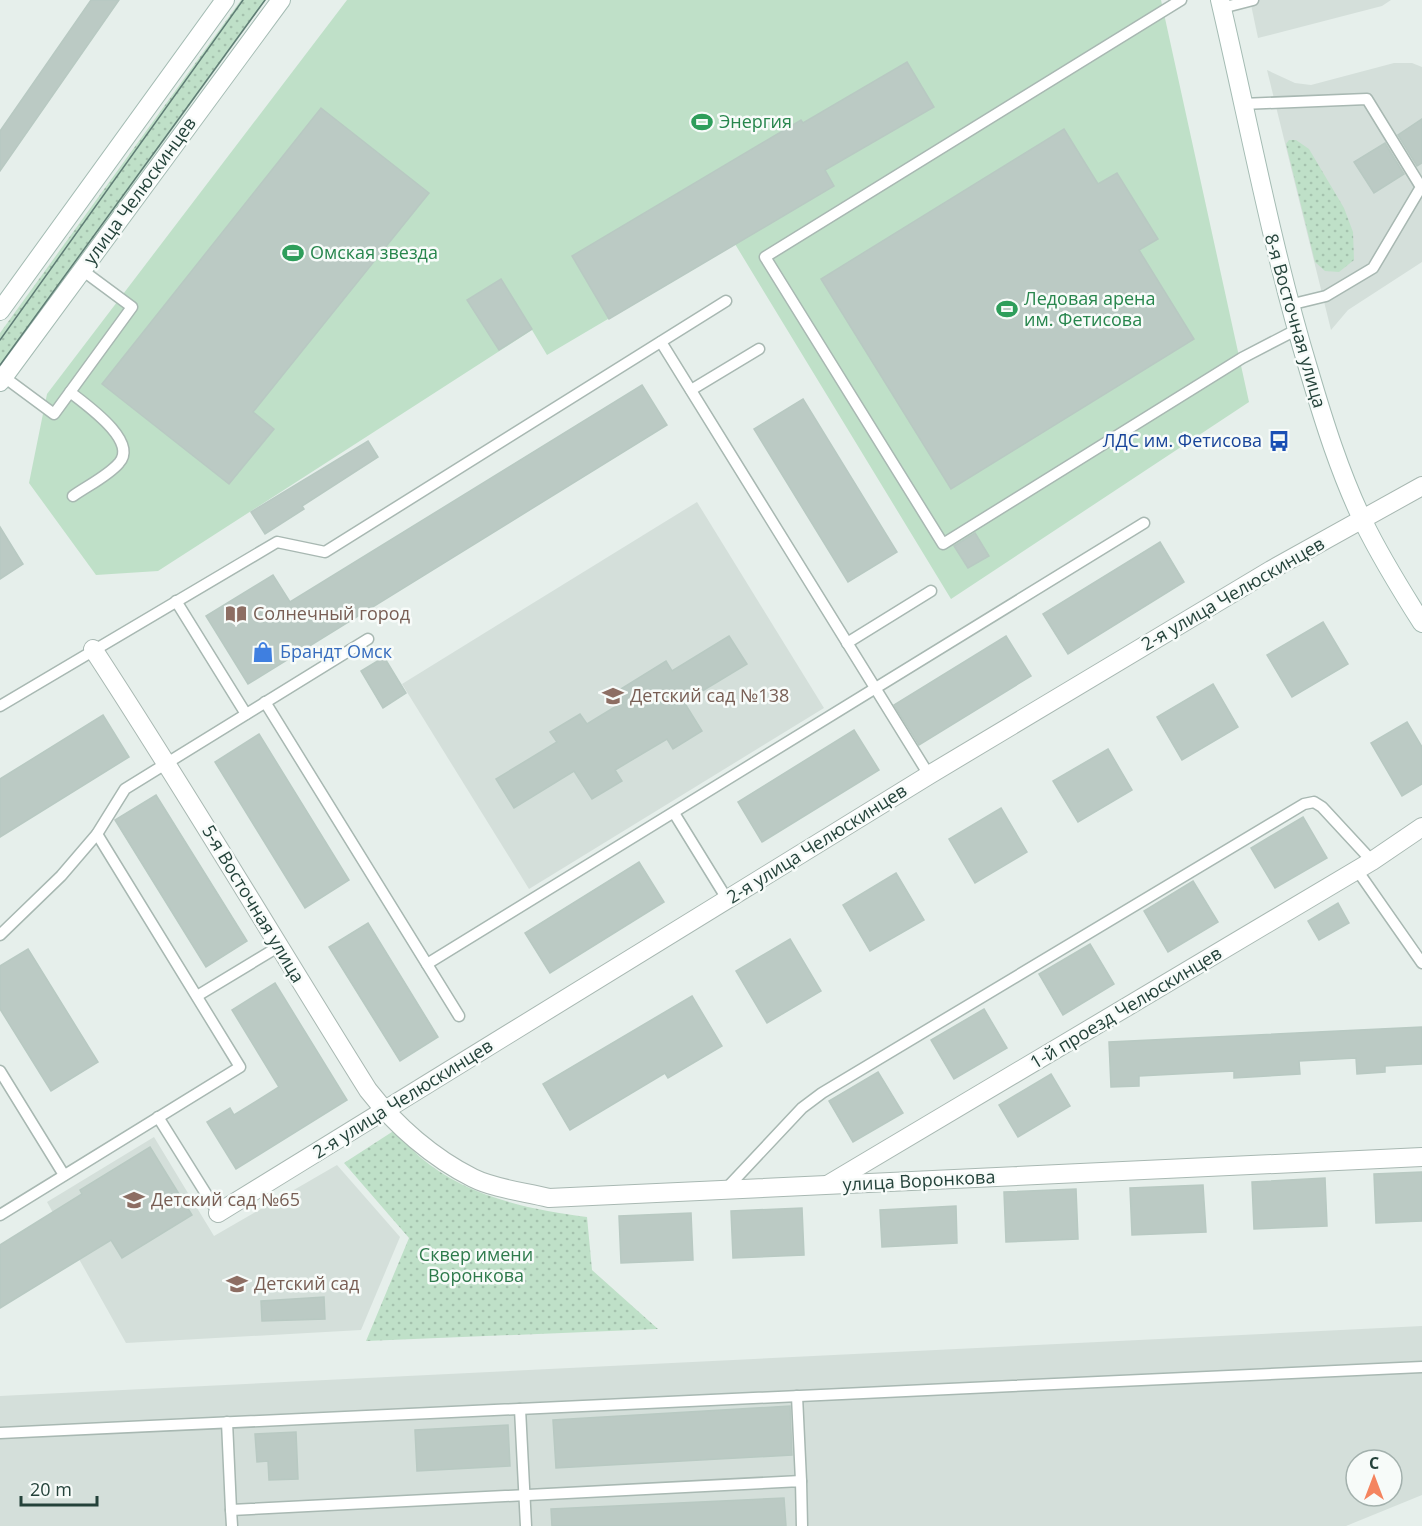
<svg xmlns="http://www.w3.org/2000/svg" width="1422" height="1526" font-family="'Open Sans',sans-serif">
<defs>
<pattern id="grass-dots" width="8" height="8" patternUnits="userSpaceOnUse" patternTransform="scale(1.5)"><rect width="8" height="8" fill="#bfe0c8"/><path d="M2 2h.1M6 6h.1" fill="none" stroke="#a4c1ad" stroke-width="1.8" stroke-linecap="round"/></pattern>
</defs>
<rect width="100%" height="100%" fill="#e6efeb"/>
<g fill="#d4dfda" fill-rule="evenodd">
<path d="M1250,0h141l-9,6 -124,32z"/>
<path d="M1394,63h18l10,4v195l-74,48 -17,20 -64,-260 28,13 16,2z"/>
<path d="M697,502l127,206 -295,181 -127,-205z"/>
<path d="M154,1137l60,99 123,-71 63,72 -39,93 -235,13 -79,-141z"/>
<path d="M1422,1326v169l-76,31h-1346v-130zM1356,1460h36v36h-36z"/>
</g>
<g fill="url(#grass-dots)">
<path d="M241,0h25l-266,368v-35z"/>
<path d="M1289,140h7l13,9 35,59 9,24 1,28 -15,12 -14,-1 -10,-9 -29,-118z"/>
<path d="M395,1130c8,9 16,19 25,27 45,39 110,53 167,60l5,53 66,59 -292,12 43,-103 -65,-75z"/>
</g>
<path fill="#bfe0c8" d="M347,0h814l88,402 -298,197 -216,-355 -188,111 -15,-25 -374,241 -62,4 -67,-92 18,-89z"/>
<g fill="#bbcac4" stroke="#b8c9c2" stroke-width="1.5">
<path d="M91,0h28l-119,171v-40z"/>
<path d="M907,62l27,45 -109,63 9,16 -225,133 -37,-63 229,-136 2,3z"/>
<path d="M321,108l108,85 -176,219 21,17 -45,55 -127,-100z"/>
<path d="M1422,119v44l-5,3 -19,-31z"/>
<path d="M1064,129l34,55 19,-11 41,66 -19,11 55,89 -243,150 -130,-210z"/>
<path d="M1385,143l19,31 -30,19 -20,-31z"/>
<path d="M501,279l31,50 -33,21 -32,-50z"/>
<path d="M642,385l25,40 -419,259 -42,-68 67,-41 17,27z"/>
<path d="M803,399l94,153 -49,30 -94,-153z"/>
<path d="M368,441l10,16 -76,49 2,3 -39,25 -14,-22z"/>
<path d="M0,527l23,37 -23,15z"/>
<path d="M975,533l14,23 -21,12 -14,-22z"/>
<path d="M1160,542l24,40 -116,72 -25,-40z"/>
<path d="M1323,622l25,42 -56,33 -25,-42z"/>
<path d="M729,636l18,28 -63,38 18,29 -29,18 -6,-10 -52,31 7,11 -30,18 -18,-28 -60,37 -18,-29 61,-37 -7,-10 30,-18 7,10 36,-22 -7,-10 50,-31 6,10z"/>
<path d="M1006,636l25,40 -112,69 -25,-40z"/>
<path d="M384,657l22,36 -23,15 -22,-37z"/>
<path d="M1213,684l25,43 -56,33 -25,-43z"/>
<path d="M103,715l26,42 -129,80v-58z"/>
<path d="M1407,722l15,25v37l-20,12 -31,-53z"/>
<path d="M854,730l25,40 -117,72 -24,-40z"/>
<path d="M259,734l90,146 -44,28 -90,-146z"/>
<path d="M1108,749l24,41 -54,32 -25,-41z"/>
<path d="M156,795l91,146 -41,26 -91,-147z"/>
<path d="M1001,808l26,44 -52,31 -26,-44z"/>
<path d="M1303,817l24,41 -52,30 -24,-40z"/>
<path d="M639,862l25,40 -114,71 -25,-40z"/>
<path d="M896,873l28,47 -54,31 -27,-46z"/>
<path d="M1193,881l25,41 -50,30 -24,-41z"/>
<path d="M1338,903l11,20 -30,17 -11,-19z"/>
<path d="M368,923l70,114 -38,24 -71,-114z"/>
<path d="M790,939l31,52 -54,32 -31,-52z"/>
<path d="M1090,944l24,40 -51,31 -24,-41z"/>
<path d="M28,949l70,113 -47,29 -51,-82v-43z"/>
<path d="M275,983l72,117 -111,69 -29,-47 23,-14 4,7 45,-28 -47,-77z"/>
<path d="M692,996l30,50 -54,32 -3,-5 -95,57 -27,-46z"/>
<path d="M984,1009l23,39 -53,31 -23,-39z"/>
<path d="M1422,1027v37l-37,2v6l-28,2 -1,-16 -57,3 1,13 -66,4v-7l-95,5v10l-28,1 -2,-45z"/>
<path d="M878,1072l25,41 -50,29 -24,-41z"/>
<path d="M1051,1074l19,32 -52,31 -19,-32z"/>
<path d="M150,1147l42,68 -70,43 -11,-18 -111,68v-63l82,-51 -2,-4z"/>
<path d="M1422,1172v49l-46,2 -2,-49z"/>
<path d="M1325,1178l2,48 -73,3 -2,-47z"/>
<path d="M1203,1185l3,47 -74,3 -2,-47z"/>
<path d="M1076,1189l2,50 -72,3 -2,-50z"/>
<path d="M956,1206l1,37 -75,4 -2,-37z"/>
<path d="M802,1208l2,47 -71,3 -2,-47z"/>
<path d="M691,1213l2,47 -72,3 -2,-47z"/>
<path d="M324,1297l1,22 -63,2 -1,-20z"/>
<path d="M790,1406l2,49 -236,13 -3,-48z"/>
<path d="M508,1425l2,41 -93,5 -2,-41z"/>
<path d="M296,1432l2,47 -29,1 -1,-19 -11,1 -2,-28z"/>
<path d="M784,1498l2,28h-234l-1,-17z"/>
</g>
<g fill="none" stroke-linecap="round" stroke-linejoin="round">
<defs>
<g id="service">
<path d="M1181,0l-416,257 178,287 299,-186 54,-28"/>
<path d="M1222,8l31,-8"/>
<path d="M1242,104l125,-5 54,88 -48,81 -47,28 -37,9"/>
<path d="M661,342l268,433"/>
<path d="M4,377l50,37 78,-107 -50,-37"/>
<path d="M691,390l68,-41"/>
<path d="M70,392c15,12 69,49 49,71 -11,13 -32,23 -46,33"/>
<path d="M176,601l70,113"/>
<path d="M847,643l84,-52"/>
<path d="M265,702l194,314"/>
<path d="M0,706l277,-164 48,10 401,-251"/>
<path d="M674,813l53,86"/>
<path d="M1357,870l65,93"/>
<path d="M0,935l61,-59 36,-42 28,-45 243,-150"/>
<path d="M427,964l717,-441"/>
<path d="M197,996l81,-49"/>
<path d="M0,1071l64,104"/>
<path d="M158,1117l60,96"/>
<path d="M725,1190l77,-82 20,-15 482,-289 10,-2 8,5 50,54"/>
<path d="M0,1215l240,-148 -143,-233"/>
<path d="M797,1396l4,85"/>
<path d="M520,1409l6,117"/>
<path d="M227,1422l4,88"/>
<path d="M0,1433l1422,-66"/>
<path d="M232,1526l-1,-16 570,-29 1,45"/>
</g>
<g id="minor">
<path d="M93,649c95,145 183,294 275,441 28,36 65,68 105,88 22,11 53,14 76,20l873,-41"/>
<path d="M829,1184l543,-323 50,-34"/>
<path d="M218,1213l711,-438 342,-205 151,-84"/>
</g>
<g id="secondary">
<path d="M1220,0c29,124 52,249 89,371 15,51 31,102 54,150 17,35 38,69 59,102"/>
<path d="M0,311l225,-311"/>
<path d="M0,382l281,-382"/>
</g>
</defs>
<use href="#service" stroke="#a8b8b2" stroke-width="13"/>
<use href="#minor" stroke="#a8b8b2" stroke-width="20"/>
<use href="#secondary" stroke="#a4bbb3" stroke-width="20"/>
<use href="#service" stroke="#fff" stroke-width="10"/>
<use href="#minor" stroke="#fff" stroke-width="18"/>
<use href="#secondary" stroke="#fff" stroke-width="18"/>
<g stroke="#5f7d75" stroke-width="1.5">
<path d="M0,340l243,-340"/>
<path d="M0,365l265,-365"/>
</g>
</g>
<defs>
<symbol id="stadium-bare" viewBox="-9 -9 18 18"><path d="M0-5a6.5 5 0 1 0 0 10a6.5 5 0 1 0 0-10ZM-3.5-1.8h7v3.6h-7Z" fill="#2e9e5b" stroke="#f7fbf9" stroke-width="2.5" paint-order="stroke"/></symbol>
<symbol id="bus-bare" viewBox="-9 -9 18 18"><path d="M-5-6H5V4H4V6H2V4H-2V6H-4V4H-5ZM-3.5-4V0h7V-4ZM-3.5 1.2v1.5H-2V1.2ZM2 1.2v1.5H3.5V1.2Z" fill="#1a4fb4" stroke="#f7fbf9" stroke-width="2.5" paint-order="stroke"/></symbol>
<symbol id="library-bare" viewBox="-9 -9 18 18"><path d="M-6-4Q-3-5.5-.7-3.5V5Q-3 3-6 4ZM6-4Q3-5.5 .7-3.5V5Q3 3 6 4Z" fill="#8d6e63" stroke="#f7fbf9" stroke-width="2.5" paint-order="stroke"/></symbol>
<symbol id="shop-bare" viewBox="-9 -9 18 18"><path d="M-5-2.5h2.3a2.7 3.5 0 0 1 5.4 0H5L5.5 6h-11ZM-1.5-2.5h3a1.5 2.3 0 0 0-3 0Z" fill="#3f7fe0" stroke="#f7fbf9" stroke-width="2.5" paint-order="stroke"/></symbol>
<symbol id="school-bare" viewBox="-9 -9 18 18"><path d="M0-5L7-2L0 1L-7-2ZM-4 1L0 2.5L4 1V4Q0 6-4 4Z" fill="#8d6e63" stroke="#f7fbf9" stroke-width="2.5" paint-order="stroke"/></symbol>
</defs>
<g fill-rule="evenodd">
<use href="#stadium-bare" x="687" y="107" width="30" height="30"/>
<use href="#stadium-bare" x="278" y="238" width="30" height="30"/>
<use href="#stadium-bare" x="992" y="294" width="30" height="30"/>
<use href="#bus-bare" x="1264" y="426" width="30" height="30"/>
<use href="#library-bare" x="221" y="599" width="30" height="30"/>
<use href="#shop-bare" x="248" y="637" width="30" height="30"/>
<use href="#school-bare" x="598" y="681" width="30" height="30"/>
<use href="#school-bare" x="119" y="1185" width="30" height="30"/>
<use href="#school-bare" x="222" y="1269" width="30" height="30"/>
</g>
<g text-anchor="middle" stroke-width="5" stroke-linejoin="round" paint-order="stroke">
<g font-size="18" fill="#27864d" stroke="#f7fbf9" text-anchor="start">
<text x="719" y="128">Энергия</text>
<text x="310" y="259">Омская звезда</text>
<text x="1024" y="305">Ледовая арена<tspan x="1024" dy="21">им. Фетисова</tspan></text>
</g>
<g font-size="18" fill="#24423a" stroke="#f7fbf9">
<text transform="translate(140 191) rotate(-54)" y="6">улица Челюскинцев</text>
<text transform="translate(1295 321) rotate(74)" y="6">8-я Восточная улица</text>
<text transform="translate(1233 594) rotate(-30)" y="6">2-я улица Челюскинцев</text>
<text transform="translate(817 844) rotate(-32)" y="6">2-я улица Челюскинцев</text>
<text transform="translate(253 904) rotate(59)" y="6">5-я Восточная улица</text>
<text transform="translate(1126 1008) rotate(-31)" y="6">1-й проезд Челюскинцев</text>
<text transform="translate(403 1099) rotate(-32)" y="6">2-я улица Челюскинцев</text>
<text transform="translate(919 1181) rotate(-3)" y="6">улица Воронкова</text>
</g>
<g font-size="18" fill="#164399" stroke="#f7fbf9" text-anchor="end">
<text x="1262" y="447">ЛДС им. Фетисова</text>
</g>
<g font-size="18" fill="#785e54" stroke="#f7fbf9" text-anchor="start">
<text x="253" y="620">Солнечный город</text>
<text x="630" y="702">Детский сад №138</text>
<text x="151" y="1206">Детский сад №65</text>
<text x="254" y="1290">Детский сад</text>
</g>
<g font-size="18" fill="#366cbe" stroke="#f7fbf9" text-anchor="start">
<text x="280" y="658">Брандт Омск</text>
</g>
<g font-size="18" fill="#2d7a4b" stroke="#f7fbf9">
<text x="476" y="1261">Сквер имени<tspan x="476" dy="21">Воронкова</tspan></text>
</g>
</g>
<g transform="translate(1374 1478)"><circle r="28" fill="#f7fbf9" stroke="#a3b1ad" stroke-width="1.5"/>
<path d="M0-4.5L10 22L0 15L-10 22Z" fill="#f4845f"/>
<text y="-9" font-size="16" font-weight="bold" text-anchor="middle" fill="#24423a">С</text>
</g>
<path d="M21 1496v9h76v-9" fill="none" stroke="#24423a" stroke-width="3"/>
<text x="30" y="1496" font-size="18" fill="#24423a" stroke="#f7fbf9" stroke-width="4.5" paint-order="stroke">20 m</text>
</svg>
